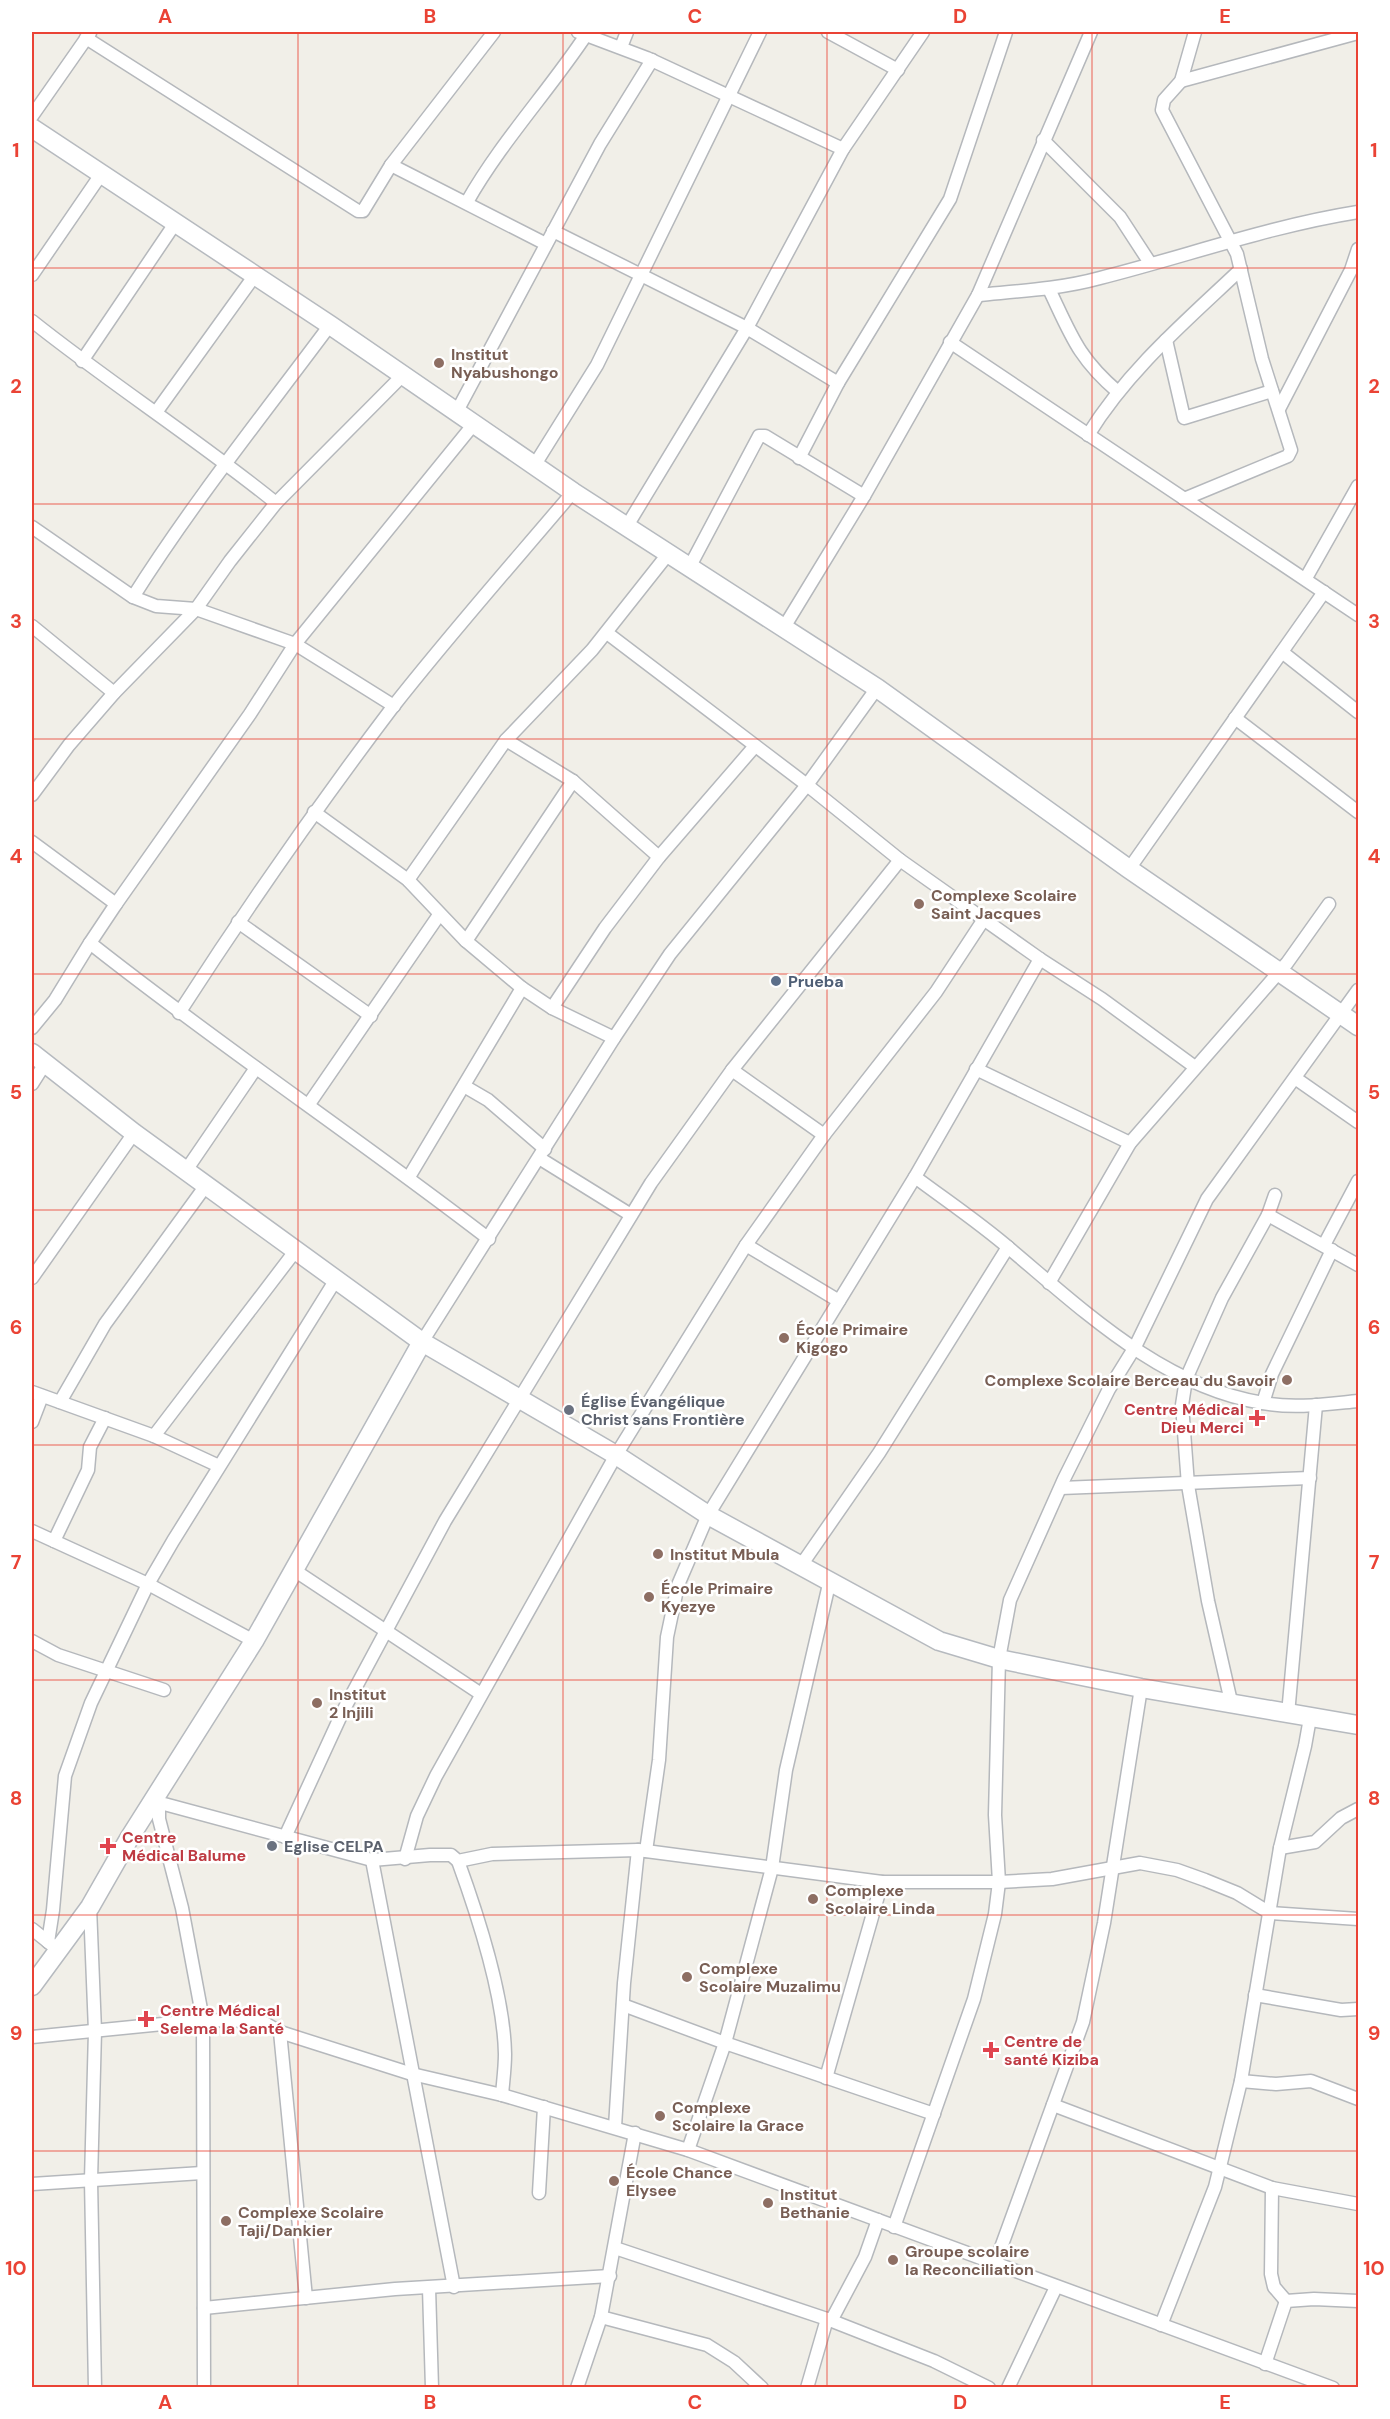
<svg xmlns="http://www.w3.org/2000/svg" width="1390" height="2419" font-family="'DM Sans',sans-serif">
<rect width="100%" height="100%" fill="#f1efe8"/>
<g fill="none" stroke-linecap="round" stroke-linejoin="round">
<defs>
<g id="street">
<path d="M578,32l69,26 196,91"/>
<path d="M828,32l70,38"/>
<path d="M86,38l272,173h5l28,-46 103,-133"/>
<path d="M621,47l6,-15"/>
<path d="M1181,81l177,-48"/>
<path d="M32,116l58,-83"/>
<path d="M1043,140l77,77 30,46"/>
<path d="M391,165l155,79"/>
<path d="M467,202c34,-60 81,-110 119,-167"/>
<path d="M553,231l194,97 91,55"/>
<path d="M32,275l70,-102"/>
<path d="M1049,289c22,46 29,69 69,103"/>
<path d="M978,295c41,-4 82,-6 122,-17 87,-22 170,-52 258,-66"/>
<path d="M32,321c79,63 165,118 244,182"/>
<path d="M1166,340l18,78 88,-27"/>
<path d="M950,342l408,273"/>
<path d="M82,361l94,-139"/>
<path d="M1279,409l72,-139 7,-21"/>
<path d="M157,411l98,-136"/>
<path d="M456,413l144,-269 52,-84"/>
<path d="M1088,435c40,-65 98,-114 153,-166"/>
<path d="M799,458l39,-75 112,-184 56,-167"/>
<path d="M534,466l63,-101 163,-333"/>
<path d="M1184,499l104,-43 3,-6 -29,-91 -25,-105 -75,-144 2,-10 17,-19 14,-49"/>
<path d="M627,526l120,-198 96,-179 80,-117"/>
<path d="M32,527l101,70 23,9 40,3 99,35 99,62"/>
<path d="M689,568l70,-132h6l99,60"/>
<path d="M1306,578l52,-92"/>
<path d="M133,597c60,-95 130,-182 197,-272"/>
<path d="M32,626l82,67"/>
<path d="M783,629l81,-133 114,-201 113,-263"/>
<path d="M607,633l200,152 93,75 140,99 62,40 93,68"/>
<path d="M1282,652l76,60"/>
<path d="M1235,718l123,94"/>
<path d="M506,740l67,41 86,76"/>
<path d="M32,795l37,-50 45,-52 82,-84 34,-48 46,-58 127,-128"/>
<path d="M314,812l94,68 58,61 56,47 30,20 62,30"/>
<path d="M32,842l84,62 -26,39c130,103 268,195 399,296"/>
<path d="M1129,869l195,-277"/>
<path d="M408,880l98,-140 86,-90 76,-96"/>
<path d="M116,904l134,-190 45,-70 178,-219"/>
<path d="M238,922l133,94"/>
<path d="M466,941l107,-160"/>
<path d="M552,1008l53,-80 54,-71 96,-111"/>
<path d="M179,1013c67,-104 138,-206 213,-305 58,-74 121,-145 181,-216"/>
<path d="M32,1028l23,-28 35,-57"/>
<path d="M976,1069l154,74"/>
<path d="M732,1070l92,65"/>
<path d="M1295,1078l63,44"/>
<path d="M32,1084l12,-19"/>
<path d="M464,1086l24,14 57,49"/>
<path d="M309,1104l130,-189"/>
<path d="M539,1158l92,57"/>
<path d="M187,1169l69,-101"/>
<path d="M409,1177l113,-189"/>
<path d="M915,1177c32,24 65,46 95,72 74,62 153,138 253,154 31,6 64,1 95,-2"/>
<path d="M1268,1215l90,50"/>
<path d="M746,1245l93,56"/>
<path d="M1324,1245l34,-64"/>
<path d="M32,1278l102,-145"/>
<path d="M1049,1283l81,-140 157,-180 42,-59"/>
<path d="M422,1342l192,-304 56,-84 137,-169 70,-97"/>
<path d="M32,1392l122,44 65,30"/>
<path d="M60,1402l45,-78 102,-140"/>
<path d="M1263,1403l9,-29 60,-124"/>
<path d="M32,1422l10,-26"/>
<path d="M154,1436l142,-186"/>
<path d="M1061,1488l249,-10"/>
<path d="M32,1531l116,53 106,57"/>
<path d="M54,1541l34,-71 2,-23 15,-29"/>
<path d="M802,1564l77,-111 129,-206"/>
<path d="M294,1570l187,124"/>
<path d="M32,1641l26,14 106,35"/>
<path d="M1232,1706l-24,-105 -20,-116 -6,-80 4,-26 36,-81 46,-83 7,-20"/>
<path d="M1288,1714l28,-309"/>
<path d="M153,1801l219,59 58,-5h21l7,6 34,-7 146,-4 244,32h117l53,-3 88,-16 37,7 28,10 32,13 33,20 88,6"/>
<path d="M159,1803v16l23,89 21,112 1,368"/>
<path d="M285,1837l58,-126 102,-190 206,-338 81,-113 168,-210"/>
<path d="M1280,1848l35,-6 26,-24 17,-9"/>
<path d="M646,1851l13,-91 8,-123 11,-52 30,-70 207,-338 125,-218"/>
<path d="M405,1859l12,-43 19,-40 180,-321 130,-210 78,-110 112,-143 48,-73"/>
<path d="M372,1860l82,427"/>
<path d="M458,1861c20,55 46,134 47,193 0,14 -2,28 -3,41"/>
<path d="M90,1907l5,124 -4,149 4,208"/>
<path d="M32,1929l20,16"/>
<path d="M48,1942l5,-32 12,-134 26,-73 57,-119 25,-43 162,-260"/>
<path d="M1255,1995l86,15 17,-1"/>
<path d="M623,2005l102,38 209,71"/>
<path d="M280,2032l26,266"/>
<path d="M32,2037l171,-17 58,1 19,11 132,42 90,21 186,55 645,238"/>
<path d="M826,2078l56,-196"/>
<path d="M1241,2081l35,3 35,-3 47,18"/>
<path d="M1053,2105l219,83 86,16"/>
<path d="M615,2127l9,-144 14,-133"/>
<path d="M688,2150l37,-107 47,-175 14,-98 44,-190"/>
<path d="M32,2184l170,-11"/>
<path d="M1272,2188l-1,86 3,13 12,14"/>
<path d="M539,2193l5,-86"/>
<path d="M894,2227l80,-228 21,-85 4,-32 -4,-67 4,-156 11,-59 54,-121 45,-90 26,-42 72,-148 151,-209"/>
<path d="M615,2248l212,71 107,42 55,27"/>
<path d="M995,2264l88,-242 21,-99 37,-235"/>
<path d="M429,2288l3,100"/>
<path d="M204,2308l191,-19 215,-13"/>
<path d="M601,2317l106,28 27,17 28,26"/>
<path d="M831,2321l34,-64 13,-37"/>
<path d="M1161,2325l54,-138 26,-106 39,-233 25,-102 5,-28"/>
<path d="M1265,2364l21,-63 28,-2 44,2"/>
<path d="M577,2388l24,-71 34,-184"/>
<path d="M807,2388l20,-69"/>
<path d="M1008,2388l48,-101"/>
</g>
<g id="secondary">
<path d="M32,128l298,197 243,167 304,196 252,181 229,157"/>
<path d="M32,1053l102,80 288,209 194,113 92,60 231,126 60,18 142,29 217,37"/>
<path d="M32,1986l58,-79 40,-70 124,-196 168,-299"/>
</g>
</defs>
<use href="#street" stroke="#b5b8bc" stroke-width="15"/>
<use href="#secondary" stroke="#b6babf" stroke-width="21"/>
<use href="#street" stroke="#fff" stroke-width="12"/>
<use href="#secondary" stroke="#fff" stroke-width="18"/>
</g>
<path fill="none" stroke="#ea4335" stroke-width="1.5" stroke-opacity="0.55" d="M298,32v2356M563,32v2356M827,32v2356M1092,32v2356M32,268h1326M32,504h1326M32,739h1326M32,974h1326M32,1210h1326M32,1445h1326M32,1680h1326M32,1915h1326M32,2151h1326"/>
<g fill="#8d6e63" stroke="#fff" stroke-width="2">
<circle cx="439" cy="363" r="6"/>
<circle cx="919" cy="904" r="6"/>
<circle cx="784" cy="1338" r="6"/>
<circle cx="1287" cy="1380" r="6"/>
<circle cx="658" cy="1554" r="6"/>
<circle cx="649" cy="1597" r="6"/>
<circle cx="317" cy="1703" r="6"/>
<circle cx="813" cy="1899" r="6"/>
<circle cx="687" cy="1977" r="6"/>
<circle cx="660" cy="2116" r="6"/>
<circle cx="614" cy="2181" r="6"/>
<circle cx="768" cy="2203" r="6"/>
<circle cx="226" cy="2221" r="6"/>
<circle cx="893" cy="2260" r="6"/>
</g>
<circle fill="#5c6f8a" stroke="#fff" stroke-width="2" cx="776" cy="981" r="6"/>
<g fill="#6b7280" stroke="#fff" stroke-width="2">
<circle cx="569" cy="1410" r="6"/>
<circle cx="272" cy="1846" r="6"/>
</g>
<g fill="#e0444e" stroke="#fff" stroke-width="2">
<path d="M1254 1409h6v6h6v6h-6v6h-6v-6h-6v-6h6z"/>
<path d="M105 1837h6v6h6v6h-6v6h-6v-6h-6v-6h6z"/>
<path d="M143 2010h6v6h6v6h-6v6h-6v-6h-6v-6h6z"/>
<path d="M988 2041h6v6h6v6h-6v6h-6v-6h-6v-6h6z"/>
</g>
<g text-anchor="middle" stroke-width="5" stroke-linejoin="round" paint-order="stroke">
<g font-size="16" font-weight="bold" fill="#785e54" stroke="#fff" text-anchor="start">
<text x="451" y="360">Institut<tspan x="451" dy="18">Nyabushongo</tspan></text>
<text x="931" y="901">Complexe Scolaire<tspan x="931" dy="18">Saint Jacques</tspan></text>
<text x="796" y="1335">École Primaire<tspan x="796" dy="18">Kigogo</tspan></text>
<text x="1275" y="1386" text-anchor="end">Complexe Scolaire Berceau du Savoir</text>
<text x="670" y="1560">Institut Mbula</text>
<text x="661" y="1594">École Primaire<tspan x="661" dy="18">Kyezye</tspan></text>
<text x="329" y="1700">Institut<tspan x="329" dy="18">2 Injili</tspan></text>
<text x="825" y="1896">Complexe<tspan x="825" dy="18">Scolaire Linda</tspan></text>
<text x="699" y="1974">Complexe<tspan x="699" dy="18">Scolaire Muzalimu</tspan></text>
<text x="672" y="2113">Complexe<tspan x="672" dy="18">Scolaire la Grace</tspan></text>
<text x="626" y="2178">École Chance<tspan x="626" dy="18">Elysee</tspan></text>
<text x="780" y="2200">Institut<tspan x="780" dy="18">Bethanie</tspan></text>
<text x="238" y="2218">Complexe Scolaire<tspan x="238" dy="18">Taji/Dankier</tspan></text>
<text x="905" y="2257">Groupe scolaire<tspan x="905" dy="18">la Reconciliation</tspan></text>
</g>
<g font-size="16" font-weight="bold" fill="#4e5e75" stroke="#fff" text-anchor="start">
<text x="788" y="987">Prueba</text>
</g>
<g font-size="16" font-weight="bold" fill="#5b616d" stroke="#fff" text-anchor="start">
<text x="581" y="1407">Église Évangélique<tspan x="581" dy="18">Christ sans Frontière</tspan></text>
<text x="284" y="1852">Eglise CELPA</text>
</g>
<g font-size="16" font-weight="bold" fill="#be3a42" stroke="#fff" text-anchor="start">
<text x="1244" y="1415" text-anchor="end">Centre Médical<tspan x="1244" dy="18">Dieu Merci</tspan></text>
<text x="122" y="1843">Centre<tspan x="122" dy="18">Médical Balume</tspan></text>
<text x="160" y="2016">Centre Médical<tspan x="160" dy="18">Selema la Santé</tspan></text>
<text x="1004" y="2047">Centre de<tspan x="1004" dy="18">santé Kiziba</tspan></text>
</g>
</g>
<rect width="1390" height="2419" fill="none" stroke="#ffffff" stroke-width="66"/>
<rect x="33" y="33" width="1324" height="2353" fill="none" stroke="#ea4335" stroke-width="2"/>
<g font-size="20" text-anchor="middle" font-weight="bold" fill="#ea4335">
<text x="165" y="23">A</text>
<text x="430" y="23">B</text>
<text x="695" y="23">C</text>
<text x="960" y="23">D</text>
<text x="1225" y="23">E</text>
<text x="16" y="157">1</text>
<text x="1374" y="157">1</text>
<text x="16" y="393">2</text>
<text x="1374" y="393">2</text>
<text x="16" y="628">3</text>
<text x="1374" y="628">3</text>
<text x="16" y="863">4</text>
<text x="1374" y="863">4</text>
<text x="16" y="1099">5</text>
<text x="1374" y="1099">5</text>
<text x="16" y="1334">6</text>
<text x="1374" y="1334">6</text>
<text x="16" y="1569">7</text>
<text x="1374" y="1569">7</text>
<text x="16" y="1805">8</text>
<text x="1374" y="1805">8</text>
<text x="16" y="2040">9</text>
<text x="1374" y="2040">9</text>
<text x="16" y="2275">10</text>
<text x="1374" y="2275">10</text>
<text x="165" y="2409">A</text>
<text x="430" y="2409">B</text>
<text x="695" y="2409">C</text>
<text x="960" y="2409">D</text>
<text x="1225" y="2409">E</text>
</g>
</svg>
